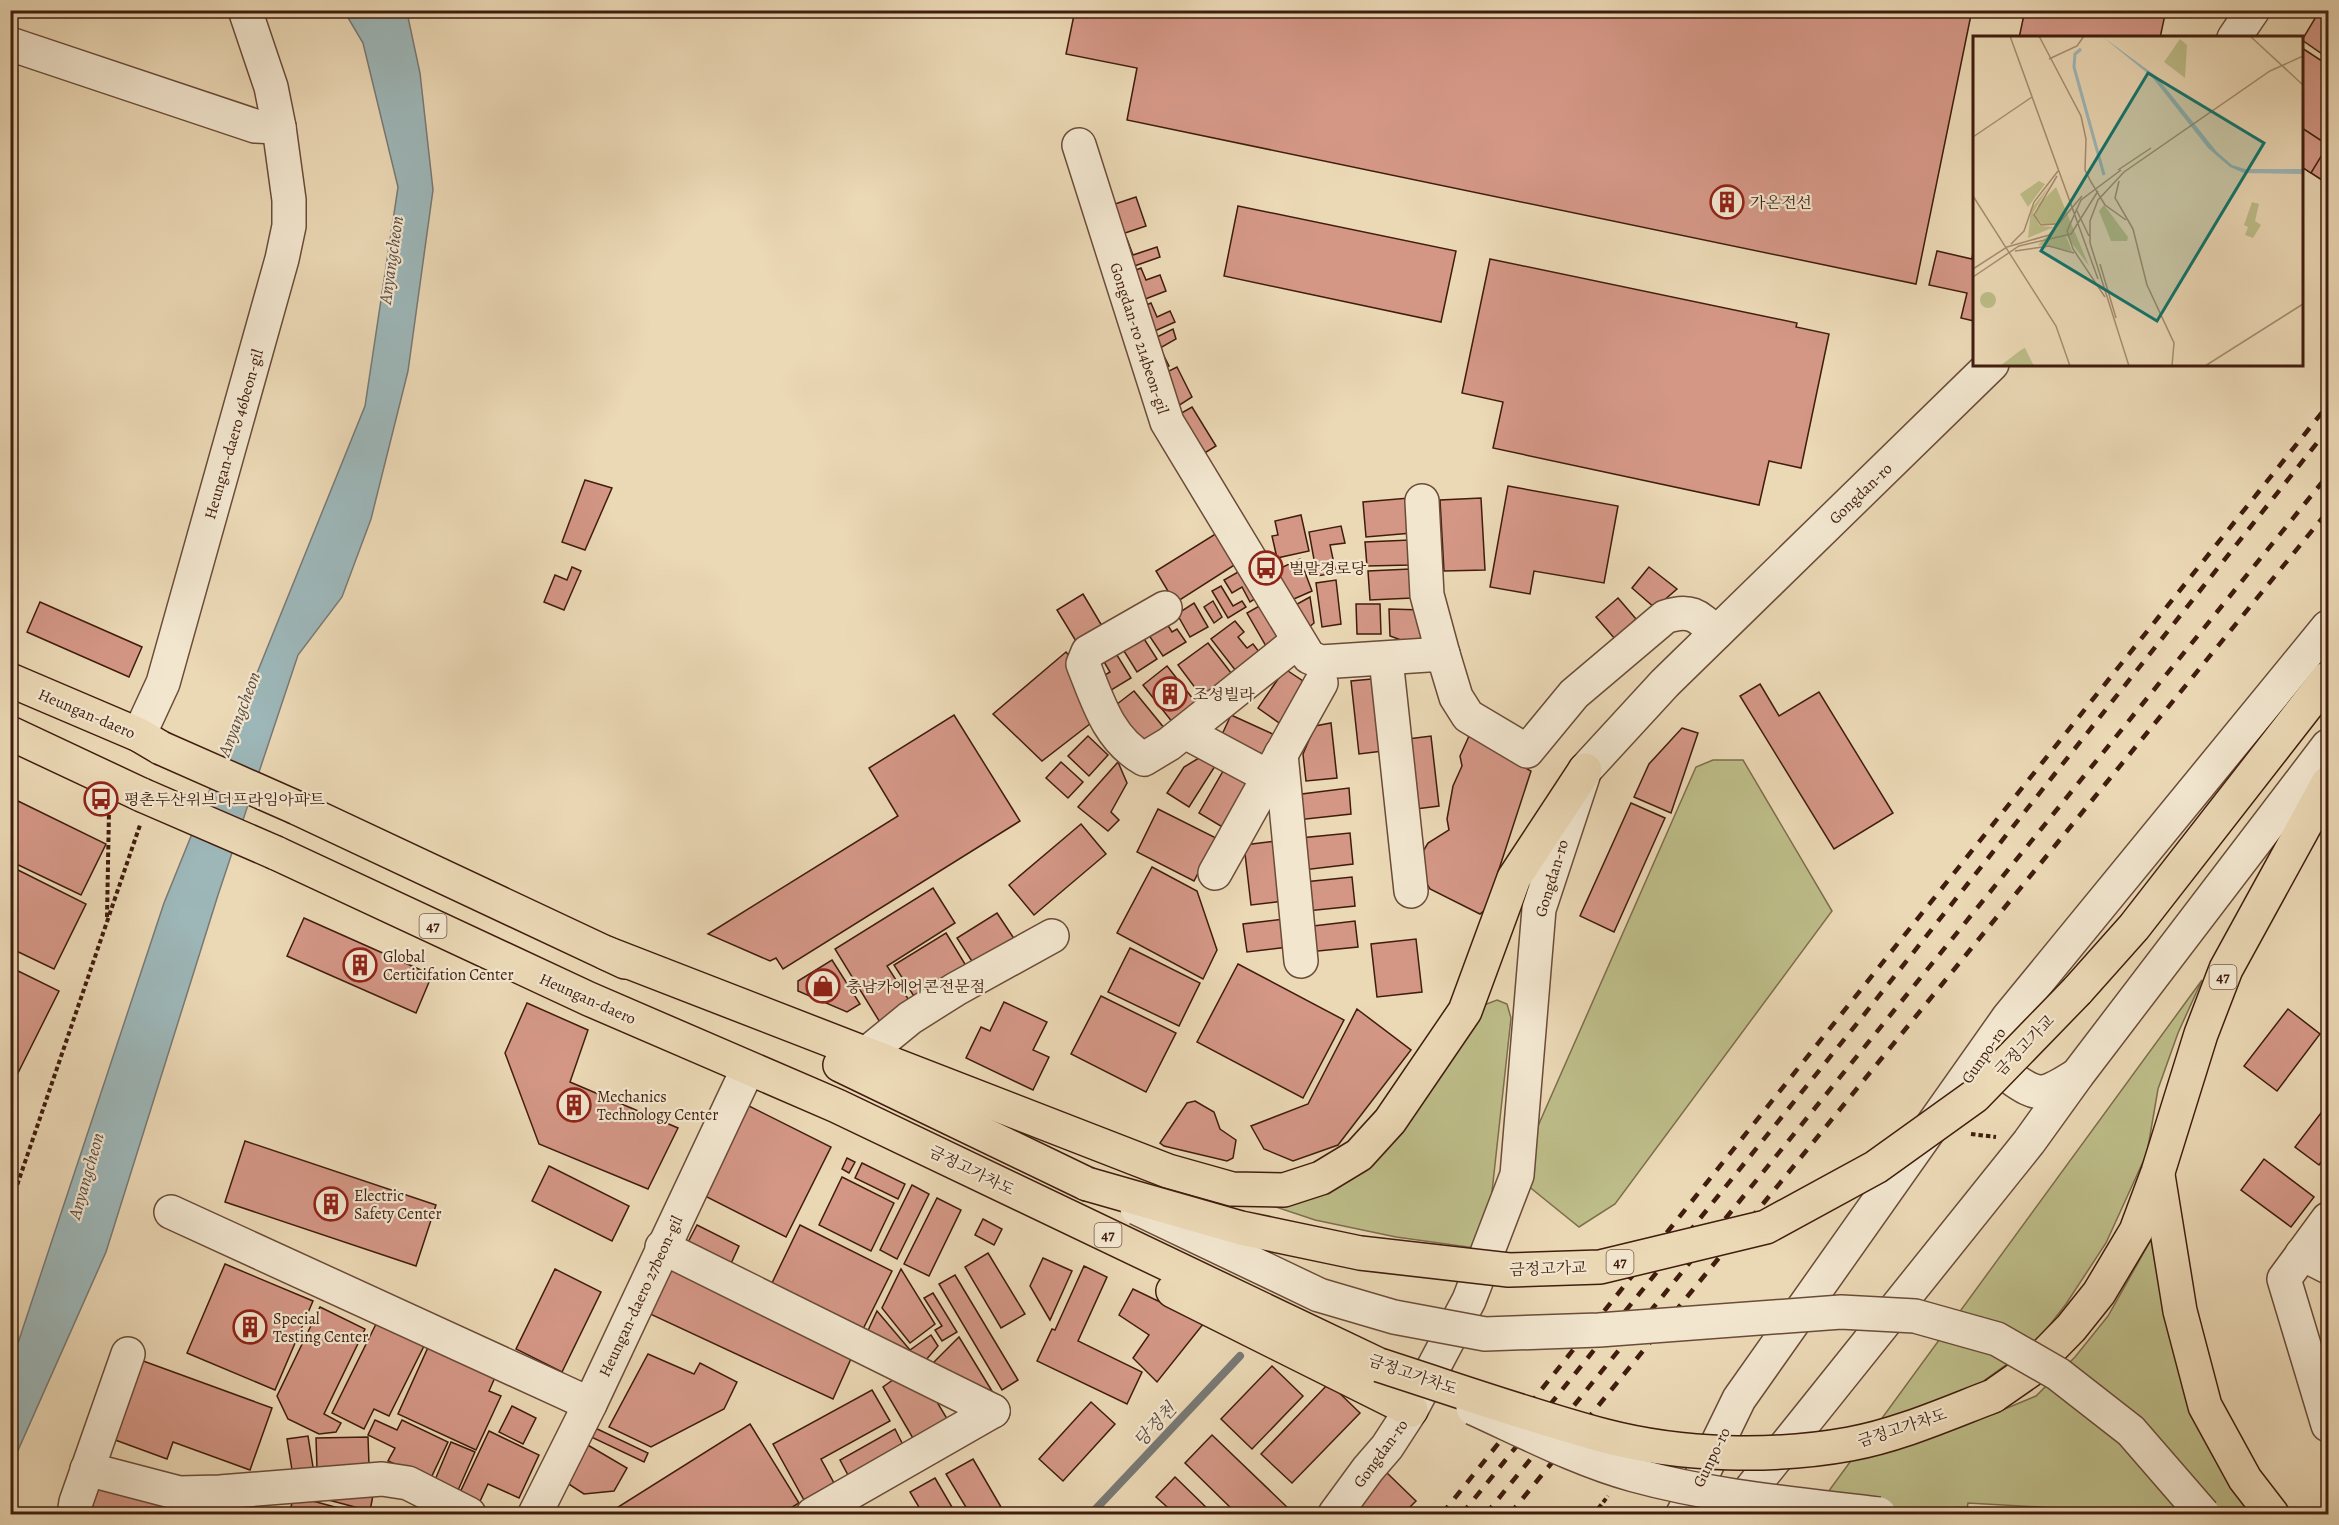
<svg xmlns="http://www.w3.org/2000/svg" width="2339" height="1525" font-family="Alegreya,'Noto Serif KR',serif">
<rect width="100%" height="100%" fill="#ebd8b5"/>
<filter id="stains"><feTurbulence type="fractalNoise" baseFrequency=".00333" numOctaves="4"/><feColorMatrix values="0 0 0 0 .2 0 0 0 0 .09 0 0 0 0 .02 0 0 0 .5 -.17"/></filter>
<radialGradient id="worn" r=".72"><stop offset=".6" stop-color="#630" stop-opacity="0"/><stop offset="1" stop-color="#630" stop-opacity=".3"/></radialGradient>
<g fill="#bdbd89" stroke="#7e6d4c" stroke-width="1.5">
<path d="M1713,760h30l89,151 -217,293 -36,23 -52,-42 11,-59 158,-359z"/>
<path d="M2202,980l-24,53 -20,56 -11,64 -41,90 -40,61 -31,40 -50,36 15,31 36,-15 39,-39 33,-41 49,-87 103,285h-171l-49,-7 -72,-4 -2,11h-154z"/>
<path d="M1497,1000l10,4 4,14 -21,192 -15,38 -79,-11 -81,-17 -72,-24 69,-2 172,-189z"/>
</g>
<path fill="#9db7b9" stroke="#787975" stroke-width="1.5" d="M344,11h60l4,6 12,56 13,117 -25,181 -37,148 -29,78 -44,58 -80,240 -112,357 -94,212 3,50h-4v-150l153,-461 201,-497 33,-219 -35,-144z"/>
<g fill="none" stroke-linecap="round" stroke-linejoin="round">
<path stroke="#787975" stroke-width="8" d="M1091,1514l149,-158"/>
</g>
<g fill="#d49786" stroke="#401d0e" stroke-width="1.5">
<path d="M1075,10h897l-56,274 -789,-164 10,-52 -71,-14z"/>
<path d="M2025,10h141l-6,28h-141z"/>
<path d="M2320,10h8v48l-26,-18z"/>
<path d="M2302,48l26,17v119l-26,-17z"/>
<path d="M2302,128l26,17 -17,28 -9,-6z"/>
<path d="M1136,197l10,29 -33,11 -10,-29z"/>
<path d="M1238,206l218,45 -15,71 -217,-46z"/>
<path d="M1127,239l6,16 24,-8 3,10 -37,13 -9,-27z"/>
<path d="M1974,245v76l-13,-3 6,-25 -38,-8 8,-34 35,8z"/>
<path d="M1490,259l307,64 -1,4 33,7 -28,134 -32,-7 -10,44 -266,-57 10,-46 -41,-9z"/>
<path d="M1141,268l5,12 14,-5 6,16 -31,12 -11,-28z"/>
<path d="M1151,303l6,14 13,-6 5,11 -27,12 -11,-25z"/>
<path d="M1173,329l3,10 -16,9 9,18 -10,5 -10,-30z"/>
<path d="M1177,367l15,30 -20,13 -15,-33z"/>
<path d="M1192,407l24,39 -21,13 -24,-40z"/>
<path d="M585,480l27,8 -27,62 -23,-8z"/>
<path d="M1508,486l110,20 -14,77 -70,-12 -4,23 -40,-7z"/>
<path d="M1409,498l3,35 -46,4 -3,-35z"/>
<path d="M1481,498l4,72 -41,1 -4,-71z"/>
<path d="M1301,515l8,36 -32,7 -5,-22 6,-1 -3,-14z"/>
<path d="M1341,526l4,17 -15,2 6,28 -19,3 -8,-44z"/>
<path d="M1217,533l19,31 -61,39 -19,-32z"/>
<path d="M1410,540l1,25 -44,1 -2,-24z"/>
<path d="M1300,559l12,32 -25,11 -15,-30z"/>
<path d="M572,567l9,4 -17,39 -20,-8 11,-27 12,5z"/>
<path d="M1649,567l28,22 -22,19 -23,-20z"/>
<path d="M1245,568l16,27 -11,7 -8,-15 -10,6 -8,-13z"/>
<path d="M1410,569l2,29 -42,2 -2,-29z"/>
<path d="M1336,580l5,44 -19,3 -6,-44z"/>
<path d="M1221,586l12,20 9,-5 4,6 -18,11 -16,-27z"/>
<path d="M1083,594l25,42 -26,15 -25,-41z"/>
<path d="M1310,597l4,26 -6,5 -18,-20z"/>
<path d="M1618,598l18,21 -21,20 -19,-22z"/>
<path d="M1213,601l9,16 -8,6 -10,-16z"/>
<path d="M1268,601l23,40 -21,12 -23,-40z"/>
<path d="M40,602l102,45 -13,30 -102,-45z"/>
<path d="M1194,603l14,24 -18,10 -13,-23z"/>
<path d="M1356,604h24l1,30h-24z"/>
<path d="M1389,609l34,1 6,28 -9,9 -30,-11z"/>
<path d="M1162,616l10,16 5,-3 9,13 -23,14 -19,-28z"/>
<path d="M1235,621l9,11 -6,5 9,11 6,-4 10,13 -24,18 -28,-36z"/>
<path d="M1139,631l18,28 -20,13 -18,-29z"/>
<path d="M1208,643l27,35 -30,23 -27,-36z"/>
<path d="M1112,647l19,31 -23,14 -8,-14 10,-6 -10,-17z"/>
<path d="M1066,652l19,25 10,43 -53,41 -49,-47z"/>
<path d="M1167,666l30,38 -24,19 -30,-38z"/>
<path d="M1285,669l24,16 -27,40 -24,-17z"/>
<path d="M1382,678l9,72 -32,4 -8,-73z"/>
<path d="M1760,684l19,32 40,-24 74,121 -59,36 -94,-153z"/>
<path d="M1134,691l31,38 -21,17 -32,-38z"/>
<path d="M954,715l66,106 -237,148 -7,-11 -6,3 -62,-27 190,-118 -29,-48z"/>
<path d="M1231,715l44,20 -12,25 -44,-19z"/>
<path d="M1331,723l6,55 -31,3 -3,-27 12,-28z"/>
<path d="M1682,728l16,5 -27,80 -37,-16 15,-33z"/>
<path d="M1088,736l20,19 -19,21 -21,-20z"/>
<path d="M1431,736l8,70 -31,4 -8,-70z"/>
<path d="M1469,736l62,35 -45,138 -6,5 -50,-25 -15,-24 13,-22 21,-13 -2,-11 6,-33 9,-20 -2,-10z"/>
<path d="M1204,755l13,8 -28,44 -22,-14 17,-26z"/>
<path d="M1061,762l22,20 -15,16 -22,-20z"/>
<path d="M1118,762l9,21 -16,29 8,8 -11,11 -30,-24z"/>
<path d="M1226,766l25,14 -27,48 -25,-15z"/>
<path d="M1349,788l2,26 -54,6 -3,-25z"/>
<path d="M18,801l88,43 -25,51 -71,-34v-44z"/>
<path d="M1631,803l34,15 -51,114 -34,-16z"/>
<path d="M1158,809l58,29 -22,43 -57,-29z"/>
<path d="M1081,824l25,30 -72,61 -25,-30z"/>
<path d="M1350,833l3,31 -50,6 -3,-32z"/>
<path d="M1277,841l7,60 -33,4 -7,-60z"/>
<path d="M10,866l76,38 -32,65 -44,-21z"/>
<path d="M1152,867l45,24 20,59 -14,29 -86,-46z"/>
<path d="M1352,877l3,29 -48,5 -3,-29z"/>
<path d="M933,888l22,35 -68,43 25,39 -31,19 -46,-75z"/>
<path d="M997,913l18,27 -40,26 -18,-28z"/>
<path d="M304,918l128,57 -16,38 -129,-57z"/>
<path d="M1284,919l4,28 -41,5 -4,-28z"/>
<path d="M1355,921l3,26 -50,5 -3,-25z"/>
<path d="M946,933l22,36 -51,32 -23,-36z"/>
<path d="M1416,939l6,53 -45,5 -6,-53z"/>
<path d="M1130,948l70,35 -21,43 -71,-34z"/>
<path d="M832,960l28,44 -13,8 -49,-21v-10z"/>
<path d="M1238,964l106,56 -41,78 -106,-56z"/>
<path d="M10,967l49,24 -49,98z"/>
<path d="M1101,996l75,37 -30,59 -75,-38z"/>
<path d="M1004,1002l43,20 -14,28 16,7 -16,33 -67,-32 15,-31 9,4z"/>
<path d="M527,1003l61,27 -18,52 108,46 -30,61 -109,-45 -34,-91z"/>
<path d="M1357,1009l54,41 -73,95 -45,16 -29,-12 -13,-23 57,-22z"/>
<path d="M2288,1009l32,25 -43,57 -33,-25z"/>
<path d="M1195,1101l19,11 6,17 16,11 -3,18 -6,3 -63,-15 -4,-3 27,-40z"/>
<path d="M741,1102l90,45 -45,90 -89,-45z"/>
<path d="M2324,1109l4,3v41l-9,12 -24,-18z"/>
<path d="M245,1141l191,64 -20,61 -191,-64z"/>
<path d="M847,1158l8,4 -6,11 -7,-4z"/>
<path d="M2264,1159l50,38 -23,30 -50,-37z"/>
<path d="M862,1163l43,21 -7,15 -43,-21z"/>
<path d="M549,1166l80,40 -17,35 -80,-40z"/>
<path d="M842,1177l52,26 -23,48 -52,-26z"/>
<path d="M912,1185l17,9 -32,65 -17,-9z"/>
<path d="M937,1198l24,12 -32,66 -25,-12z"/>
<path d="M983,1219l19,10 -8,16 -19,-10z"/>
<path d="M697,1225l42,21 -11,24 -43,-22z"/>
<path d="M800,1225l92,46 -30,60 -91,-46z"/>
<path d="M988,1253l37,61 -24,14 -36,-61z"/>
<path d="M1043,1258l29,13 -22,49 -20,-34z"/>
<path d="M225,1264l88,37 -38,89 -88,-37z"/>
<path d="M670,1266l184,86 -21,47 -185,-86z"/>
<path d="M1084,1266l23,11 -29,64 64,31 -15,32 -90,-43 15,-32 3,1z"/>
<path d="M555,1269l46,23 -39,80 -46,-23z"/>
<path d="M901,1269l34,55 -25,19 -28,-35z"/>
<path d="M955,1275l63,105 -16,10 -63,-106z"/>
<path d="M1133,1289l71,34 -47,59 -24,-24 16,-23 -30,-20z"/>
<path d="M933,1293l24,39 -15,9 -7,-11 7,-4 -18,-28z"/>
<path d="M320,1307l45,22 -41,85 17,9 -5,9 -17,2 -31,-15 -11,-23z"/>
<path d="M877,1311l33,39 21,-15 7,11 -13,15 -60,-24z"/>
<path d="M379,1318l47,24 -37,74 -15,-7 -10,20 -32,-16z"/>
<path d="M959,1337l36,59 -63,-32z"/>
<path d="M430,1343l67,30 -8,18 12,5 -25,54 -78,-36z"/>
<path d="M648,1354l46,20 6,-11 37,19 -13,27 -73,38 -42,-20z"/>
<path d="M135,1358l137,50 -22,62 -77,-28 -6,17 -60,-22z"/>
<path d="M1272,1366l31,30 -51,53 -31,-30z"/>
<path d="M897,1377l34,15 18,30 -35,18 -31,-53z"/>
<path d="M1329,1383l31,30 -68,70 -31,-29z"/>
<path d="M872,1390l18,31 -69,38 13,24 -30,17 -31,-56z"/>
<path d="M1091,1402l24,22 -52,57 -24,-22z"/>
<path d="M512,1406l24,12 -13,26 -24,-12z"/>
<path d="M375,1420l22,10 5,-10 46,22 -18,38 -42,-19 7,-13 -27,-13z"/>
<path d="M750,1424l49,79 -18,11h-174z"/>
<path d="M591,1426l57,27 -4,9 -57,-27z"/>
<path d="M895,1429l8,16 -55,30 -8,-15z"/>
<path d="M489,1431l50,24 -20,43 -31,-14 -12,26 -20,-9z"/>
<path d="M1212,1435l75,72 -6,7h-44l-52,-51z"/>
<path d="M308,1436l6,37 -21,3 -6,-37z"/>
<path d="M368,1437l1,28 -52,4 -1,-31z"/>
<path d="M451,1442l24,10 -20,45 -23,-10z"/>
<path d="M586,1444l41,24 -13,23 -30,3 -20,-13z"/>
<path d="M973,1459l28,48 -13,7h-18l-24,-40z"/>
<path d="M1386,1472l30,29 -13,13h-58z"/>
<path d="M91,1477l78,19 -4,18h-86z"/>
<path d="M1175,1477l38,37h-38l-19,-17z"/>
<path d="M935,1478l21,36h-33l-13,-22z"/>
<path d="M373,1495l-3,16 -49,-13z"/>
<path d="M294,1496l67,18h-72z"/>
</g>
<g fill="none" stroke-linecap="round" stroke-linejoin="round">
<defs>
<g id="minor">
<path d="M2234,38l19,-28"/>
<path d="M10,44l245,82 24,1"/>
<path d="M1079,145l88,277 142,235 12,5 122,-8 13,43 12,19 59,35 47,-57 91,-77c26,-9 33,-1 51,16"/>
<path d="M1422,501l5,94 16,59"/>
<path d="M1165,608l-77,44 -5,12c14,35 25,75 61,95l25,-15 129,-103"/>
<path d="M1386,659l25,232"/>
<path d="M1185,732l84,45"/>
<path d="M139,735l24,-52 119,-424 7,-33v-26l-10,-73 -8,-40 -26,-77"/>
<path d="M1281,754l20,207"/>
<path d="M1215,873l106,-190"/>
<path d="M2005,1038l-2,12 7,27c31,23 36,17 67,-2"/>
<path d="M866,1054l44,-36 46,-29 96,-53"/>
<path d="M171,1212l419,192"/>
<path d="M2328,1219l-44,60 44,146"/>
<path d="M662,1247l331,164"/>
<path d="M2302,1254l26,13"/>
<path d="M87,1469l92,24 41,-1 162,-13 26,4 61,31"/>
<path d="M74,1514l2,-12 52,-148"/>
<path d="M535,1514l55,-110 154,-327"/>
<path d="M813,1514l180,-103"/>
<path d="M1335,1514l33,-45 19,-22 24,-37 58,-110 48,-125 22,-266 46,-139 80,-87 327,-319"/>
<path d="M1683,1514l56,-115 269,-381 320,-391"/>
<path d="M1731,1514l298,-372 49,-68 250,-328"/>
</g>
<g id="major">
<path d="M10,680l129,55 22,13"/>
<path d="M10,733l132,62"/>
<path d="M297,808l328,154"/>
<path d="M276,853l313,146 248,107 542,259"/>
<path d="M606,953l562,218 64,18 52,1 37,-12 38,-23 31,-34 75,-110 49,-133 71,-108"/>
<path d="M2077,991l57,-64 194,-249"/>
<path d="M840,1065l247,119"/>
<path d="M2158,1175l22,136 25,95 40,73 27,35"/>
<path d="M1173,1291l238,119"/>
<path d="M1993,1396l36,-25 42,-43 28,-35 37,-62 22,-59 43,-138 25,-65 102,-186"/>
</g>
</defs>
<use href="#minor" stroke="#6b4c38" stroke-width="36"/>
<use href="#major" stroke="#401d0e" stroke-width="36"/>
<g stroke="#401d0e" stroke-width="4" stroke-dasharray="4.5 3" stroke-linecap="butt">
<path d="M107,917l2,-106"/>
<path d="M1971,1134l25,3"/>
<path d="M10,1206l130,-381"/>
<path d="M1594,1514l14,-18"/>
</g>
<use href="#minor" stroke="#f2e6cf" stroke-width="33"/>
<use href="#major" stroke="#ebd8b5" stroke-width="33"/>
<g stroke="#401d0e" stroke-width="4.5" stroke-dasharray="10 10" stroke-linecap="butt">
<path d="M1442,1514l886,-1109"/>
<path d="M1462,1514l401,-498 465,-587"/>
<path d="M1486,1514l842,-1039"/>
<path d="M1510,1514l818,-1003"/>
</g>
<defs>
<g id="minor-bridge">
<path d="M1137,1208l182,87 75,22 91,17 114,-4 242,-18 74,4 82,23 61,35 73,57 72,83"/>
<path d="M1473,1408c53,24 106,52 161,67 80,22 163,29 245,39"/>
</g>
<g id="major-bridge">
<path d="M161,748l136,60"/>
<path d="M142,795l134,58"/>
<path d="M1087,1184l154,44 119,25 149,17 91,-3 166,-40 110,-60 99,-71 102,-105"/>
<path d="M1379,1365c75,24 151,51 226,71 77,20 168,22 245,8 49,-9 96,-30 143,-48"/>
</g>
</defs>
<use href="#minor-bridge" stroke="#6b4c38" stroke-width="36" stroke-linecap="butt"/>
<use href="#major-bridge" stroke="#401d0e" stroke-width="36" stroke-linecap="butt"/>
<use href="#minor-bridge" stroke="#f2e6cf" stroke-width="33"/>
<use href="#major-bridge" stroke="#ebd8b5" stroke-width="33"/>
</g>
<defs>
<symbol id="building-ring" viewBox="-11 -11 22 22"><circle r="9.5" fill="#f2e6cf" stroke="#8f2418" stroke-width="1.5"/><path d="M-4-6H4V6H1V3H-1V6H-4ZM-2.5-4.3h1.7v1.8h-1.7ZM.8-4.3h1.7v1.8H.8ZM-2.5-1h1.7V.8h-1.7ZM.8-1h1.7V.8H.8Z" fill="#8f2418"/></symbol>
<symbol id="bus-ring" viewBox="-11 -11 22 22"><circle r="9.5" fill="#f2e6cf" stroke="#8f2418" stroke-width="1.5"/><path d="M-5-6H5V4H4V6H2V4H-2V6H-4V4H-5ZM-3.5-4V0h7V-4ZM-3.5 1.2v1.5H-2V1.2ZM2 1.2v1.5H3.5V1.2Z" fill="#8f2418"/></symbol>
<symbol id="shop-ring" viewBox="-11 -11 22 22"><circle r="9.5" fill="#f2e6cf" stroke="#8f2418" stroke-width="1.5"/><path d="M-5-2.5h2.3a2.7 3.5 0 0 1 5.4 0H5L5.5 6h-11ZM-1.5-2.5h3a1.5 2.3 0 0 0-3 0Z" fill="#8f2418"/></symbol>
</defs>
<g fill-rule="evenodd">
<use href="#building-ring" x="1708" y="183" width="38" height="38"/>
<use href="#bus-ring" x="1247" y="549" width="38" height="38"/>
<use href="#building-ring" x="1151" y="675" width="38" height="38"/>
<use href="#bus-ring" x="82" y="780" width="38" height="38"/>
<use href="#building-ring" x="341" y="946" width="38" height="38"/>
<use href="#shop-ring" x="804" y="967" width="38" height="38"/>
<use href="#building-ring" x="555" y="1086" width="38" height="38"/>
<use href="#building-ring" x="312" y="1185" width="38" height="38"/>
<use href="#building-ring" x="231" y="1308" width="38" height="38"/>
</g>
<g text-anchor="middle" stroke-width="4.5" stroke-linejoin="round" paint-order="stroke">
<g fill="#f2e6cf" stroke="#755948" stroke-width="1.5">
<rect x="419.5" y="914" width="27" height="24" rx="4.5"/>
<rect x="2209.5" y="965" width="27" height="24" rx="4.5"/>
<rect x="1094.5" y="1223" width="27" height="24" rx="4.5"/>
<rect x="1606.5" y="1250" width="27" height="24" rx="4.5"/>
</g>
<g font-size="15" font-weight="bold" fill="#401d0e">
<text x="433" y="931">47</text>
<text x="2223" y="982">47</text>
<text x="1108" y="1240">47</text>
<text x="1620" y="1267">47</text>
</g>
<g font-size="16" fill="#401d0e" stroke="#f2e6cf" text-anchor="start">
<text x="1750" y="208">가온전선</text>
<text x="1289" y="574">벌말경로당</text>
<text x="1193" y="700">조성빌라</text>
<text x="124" y="805">평촌두산위브더프라임아파트</text>
<text x="383" y="962">Global<tspan x="383" dy="18">Certicifation Center</tspan></text>
<text x="846" y="992">충남카에어콘전문점</text>
<text x="597" y="1102">Mechanics<tspan x="597" dy="18">Technology Center</tspan></text>
<text x="354" y="1201">Electric<tspan x="354" dy="18">Safety Center</tspan></text>
<text x="273" y="1324">Special<tspan x="273" dy="18">Testing Center</tspan></text>
</g>
<g font-size="16" fill="#401d0e" stroke="#f2e6cf">
<text transform="translate(1140 338) rotate(72)" y="6">Gongdan-ro 214beon-gil</text>
<text transform="translate(233 434) rotate(-74)" y="6">Heungan-daero 46beon-gil</text>
<text transform="translate(1860 493) rotate(-44)" y="6">Gongdan-ro</text>
<text transform="translate(87 713) rotate(23)" y="6">Heungan-daero</text>
<text transform="translate(1551 878) rotate(-73)" y="6">Gongdan-ro</text>
<text transform="translate(588 998) rotate(24)" y="6">Heungan-daero</text>
<text transform="translate(2024 1045) rotate(-46)" y="6">금정고가교</text>
<text transform="translate(1983 1055) rotate(-55)" y="6">Gunpo-ro</text>
<text transform="translate(972 1170) rotate(26)" y="6">금정고가차도</text>
<text transform="translate(1548 1268) rotate(-2)" y="6">금정고가교</text>
<text transform="translate(640 1296) rotate(-65)" y="6">Heungan-daero 27beon-gil</text>
<text transform="translate(1413 1374) rotate(19)" y="6">금정고가차도</text>
<text transform="translate(1902 1427) rotate(-18)" y="6">금정고가차도</text>
<text transform="translate(1380 1453) rotate(-54)" y="6">Gongdan-ro</text>
<text transform="translate(1711 1457) rotate(-64)" y="6">Gunpo-ro</text>
</g>
<g font-size="18" font-style="italic" fill="#5c4b41" stroke="#f2e6cf">
<text transform="translate(391 260) rotate(-82)" y="6">Anyangcheon</text>
<text transform="translate(239 714) rotate(-69)" y="6">Anyangcheon</text>
<text transform="translate(86 1176) rotate(-74)" y="6">Anyangcheon</text>
<text transform="translate(1155 1425) rotate(-47)" y="6">당정천</text>
</g>
</g>
<g transform="translate(1973 36)">
<rect width="330" height="330" fill="#ebd8b5"/>
<path d="M207,3l7,6 -2,33 -21,-16zM66,145l6,3 -17,23 -8,-13zM77,149l-17,28 7,13 14,1 -26,11 3,-29zM83,151l33,79 -24,-32 7,17 -34,-6 21,-21 -16,1 -8,-9 4,-12zM279,166l7,2 -4,17 6,4 -8,13 -8,-3 3,-8 -4,-2zM131,169l24,32 -1,4h-16l-12,-30zM7 264a8 8 0 1 1 16 0a8 8 0 1 1-16 0ZM52,312l9,18h-34l21,-16z" fill="#bdbd89"/>
<path d="M130,1l53,39 61,76 15,13 13,4h58v5l-59,-1 -14,-6 -22,-19 -56,-71z" fill="#9db7b9"/>
<path fill="none" stroke="#9db7b9" stroke-width="3" d="M108,13l-6,5 -1,13 30,108"/>
<path fill="none" stroke="#a78d72" stroke-width="1.5" d="M37,0l88,243M66,0l42,80 5,23 -1,31 6,12 14,23 21,15M277,0l53,49M76,23l28,-13 7,-10M0,101l59,-40M145,134l33,-22M146,145l-4,17 18,31M0,160l83,130 14,40M103,173l13,27M83,188l-15,1 -7,-10 23,-39M160,193l14,56 27,58 -2,23M38,208l13,-13 10,-29 24,-31M42,215l34,-5 25,7M127,228l16,54M0,233l34,-22 42,-12 33,-39M0,241l46,-31 52,-12 27,-43M132,261l-32,-48 -6,-18 14,-31 40,-30M156,330l-39,-123v-22l8,-21 26,-28 146,-101 33,-15M232,330l98,-62"/>
<path fill="#0f766e" fill-opacity="0.15" stroke="#0f766e" stroke-width="3" d="M175,37l116,70 -107,178 -116,-70z"/>
<rect width="330" height="330" fill="none" stroke="#401d0e" stroke-width="3"/>
</g>
<rect width="2339" height="1525" fill="none" stroke="#ebd8b5" stroke-width="36"/>
<rect x="12" y="12" width="2315" height="1501" fill="none" stroke="#401d0e" stroke-width="3"/>
<rect x="18" y="18" width="2303" height="1489" fill="none" stroke="#401d0e" stroke-width="1.5"/>
<rect width="100%" height="100%" filter="url(#stains)"/>
<rect width="100%" height="100%" fill="url(#worn)"/>
</svg>
